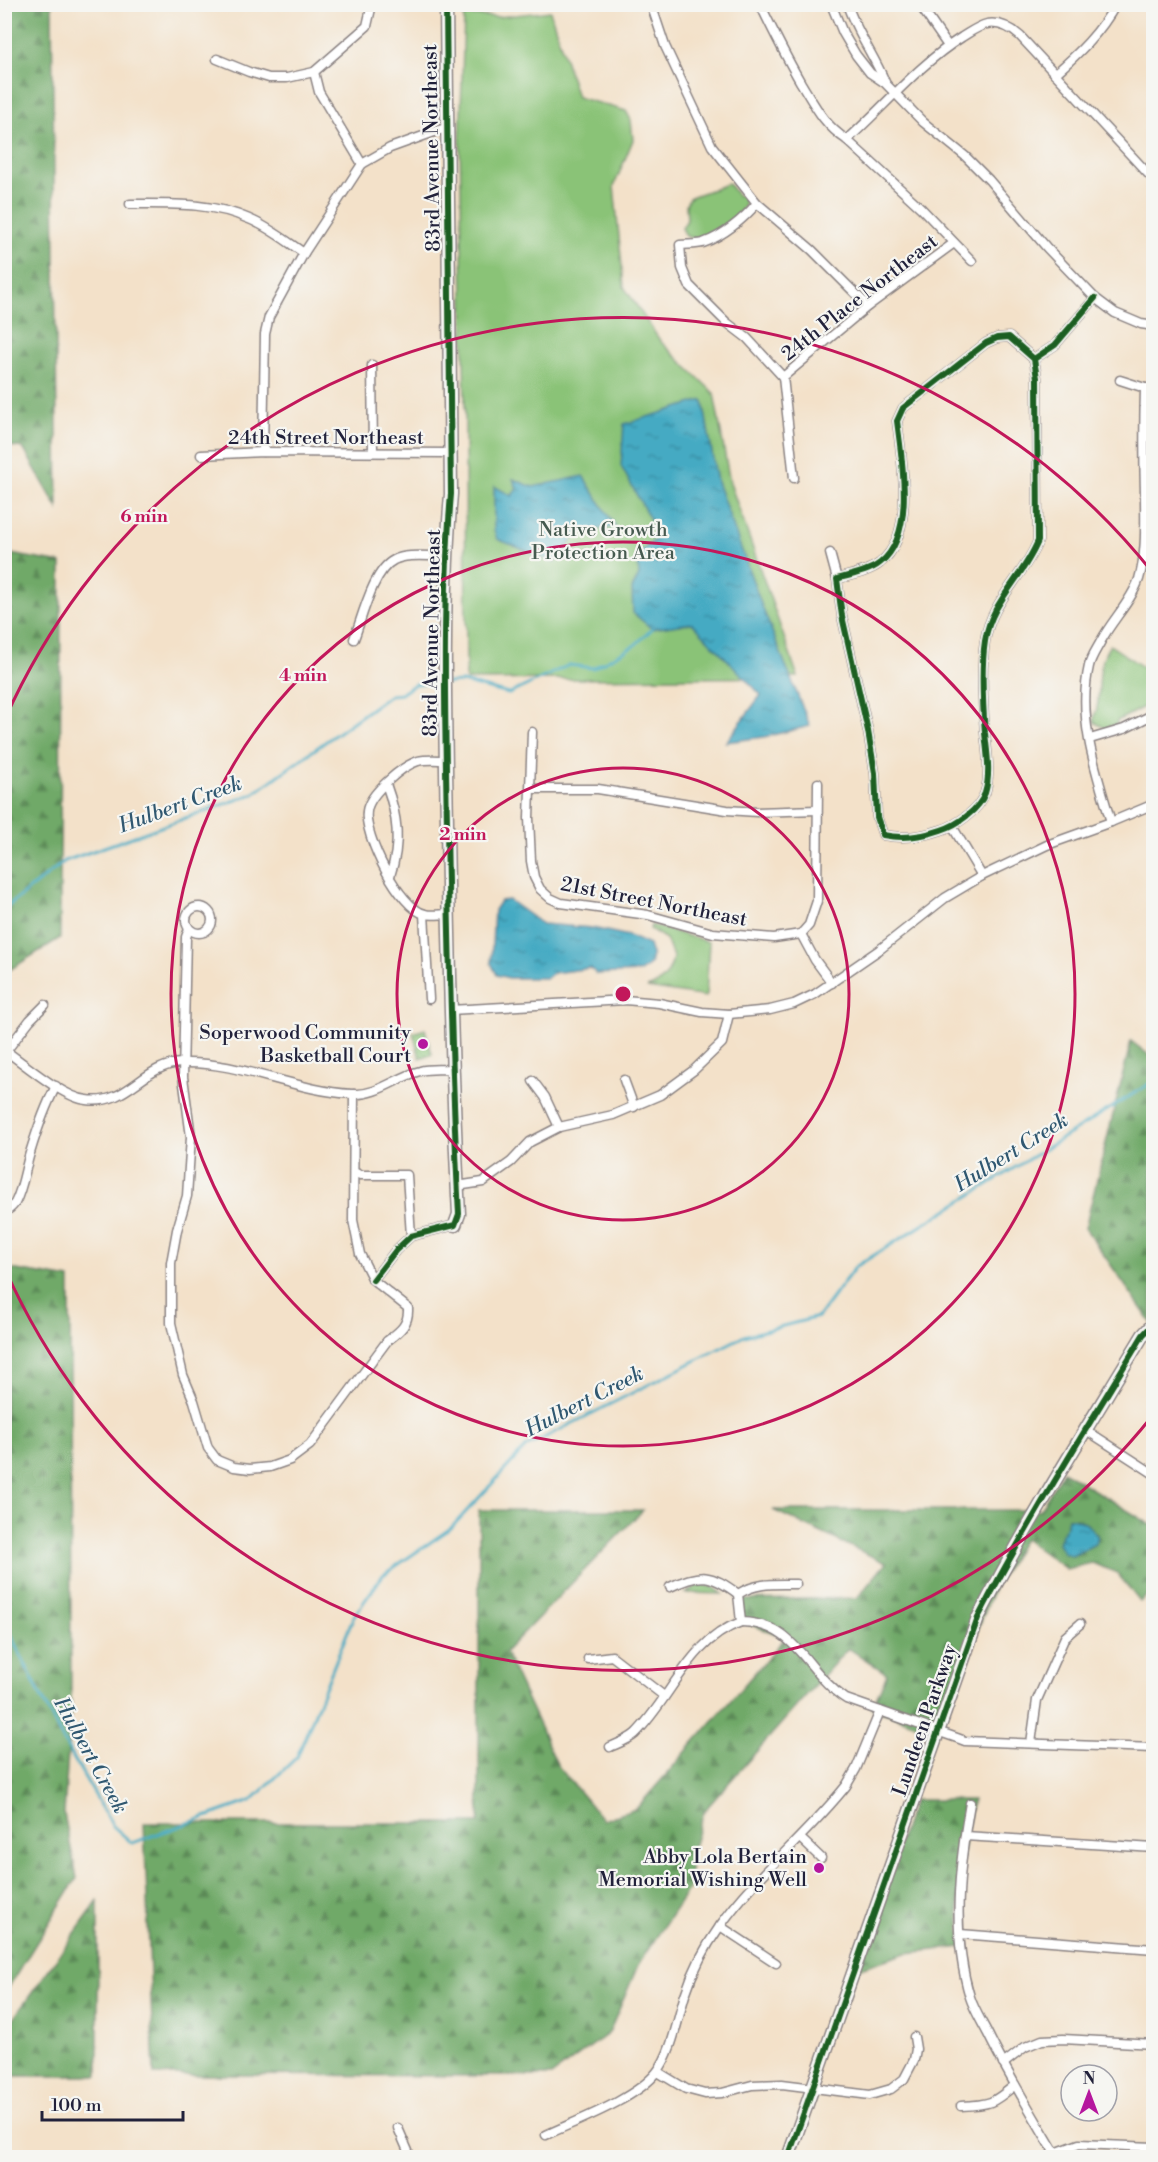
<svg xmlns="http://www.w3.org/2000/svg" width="1158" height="2162" font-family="'Libre Bodoni',serif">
<defs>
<pattern id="forest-firs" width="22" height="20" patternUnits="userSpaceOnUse" patternTransform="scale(1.5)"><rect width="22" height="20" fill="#6fa968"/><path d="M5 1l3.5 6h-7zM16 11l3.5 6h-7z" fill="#5b8957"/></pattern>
<pattern id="water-ripples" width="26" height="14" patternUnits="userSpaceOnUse" patternTransform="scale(1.5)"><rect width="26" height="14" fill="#44aac3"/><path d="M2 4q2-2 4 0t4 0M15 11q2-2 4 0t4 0" fill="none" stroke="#388aa0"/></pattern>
</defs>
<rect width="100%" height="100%" fill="#f6f6f2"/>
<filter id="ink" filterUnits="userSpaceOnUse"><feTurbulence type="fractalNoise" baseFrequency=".0167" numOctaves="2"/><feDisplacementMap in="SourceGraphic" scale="12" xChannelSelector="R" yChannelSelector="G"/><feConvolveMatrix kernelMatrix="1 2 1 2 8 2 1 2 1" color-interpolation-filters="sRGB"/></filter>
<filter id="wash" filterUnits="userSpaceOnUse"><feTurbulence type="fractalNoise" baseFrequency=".008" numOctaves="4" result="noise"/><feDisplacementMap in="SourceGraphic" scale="24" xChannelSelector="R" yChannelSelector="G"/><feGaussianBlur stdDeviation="1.35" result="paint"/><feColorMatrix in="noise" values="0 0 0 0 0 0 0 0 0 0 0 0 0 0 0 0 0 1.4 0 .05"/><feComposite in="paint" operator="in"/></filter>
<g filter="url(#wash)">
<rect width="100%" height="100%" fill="#f3e1c9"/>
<g fill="url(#forest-firs)" stroke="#486652" stroke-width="1.5" fill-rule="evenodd">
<path d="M5,4l47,1 6,504 -35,-61 -18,-3z"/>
<path d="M5,553l56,10 -1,375 -55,35z"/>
<path d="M1131,1041l22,17 -1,266 -67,-96z"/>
<path d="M5,1268l65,11 1,427 -7,108 13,64 -72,115z"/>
<path d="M1063,1471l90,55v64l-13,12 -23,-29 -25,-10 -26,6 -42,-30 -30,49 -56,144 -66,-24 15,-34 -39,-26 -144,163 -13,43 -2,35 -50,74 -30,70 -58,43 -397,-1 -10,-252h335v-313h164l-138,142 53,114 45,54 33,-11 150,-172 -45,-15 -2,-22 118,-2 29,-35 -113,-53h267zM1068,1518h8l12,7 -5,25 -11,6 -11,-21 6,-8z"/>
<path d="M914,1800h59l-8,36 -7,62 4,49 -56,6 -52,17z"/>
<path d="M98,1901v175h-93v-46z"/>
</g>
<g fill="#8ac377" stroke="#567259" stroke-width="1.5">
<path d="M550,11l27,86 49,14 5,9 2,20 -19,46 10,101 37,55 53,51 16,90 68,194 -332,3 -1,-270 -5,-267 4,-128 34,2z"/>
<path d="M728,183l9,12 7,2c6,17 -33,39 -48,41 -2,0 -8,-1 -10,-2l-4,-8 5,-8 -1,-15 3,-7c13,-6 26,-8 39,-15z"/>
<path d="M1110,645l43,29v28l-36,19v3l-12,4 -11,-6c-1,-6 2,-8 3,-14 4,-23 -1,-43 13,-63z"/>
<path d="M651,925l58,17 -3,55 -59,-9c16,-5 23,-14 26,-31l-7,-18 -16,-10z"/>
<path d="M425,1029l7,25 -12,4 -7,-25z"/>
<path d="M704,1585l9,2 10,7 -37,-1 11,-7z"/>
</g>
<g fill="url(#water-ripples)" stroke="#33667f" stroke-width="1.5">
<path d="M703,400l14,82 46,127 47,117 -46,11 -38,5 35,-47 -69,-72 -40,6 -19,-16 -1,-24 7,-14 -2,-20 22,-19 -38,-70 3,-42z"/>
<path d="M583,476l33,51 -36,4 -26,31 -57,-23 -3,-9v-44l18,10 5,-8 -4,-9 20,8z"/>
<path d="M509,900l33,24 51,4 36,8 20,9 3,10 -2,10 -10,7 -44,2 -5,-6 -38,5 -6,5h-38l-12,-3 -6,-12 3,-53 6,-9z"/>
<path d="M1068,1518c15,1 21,7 29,18l-2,8 -23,12 -8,-3 -6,-10c3,-9 9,-15 10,-25z"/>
</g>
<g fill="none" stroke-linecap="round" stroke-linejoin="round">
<g stroke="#44aac3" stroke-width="3">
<path d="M447,683l15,-1 47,12 60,-29 24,3 42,-23 17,-16"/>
<path d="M4,909l61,-48 188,-67 137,-99 11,-1 14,-10 26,-1"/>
<path d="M4,1622l59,118 50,86 19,17 119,-42 46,-44 57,-141 29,-41 68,-47 75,-81 218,-111 74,-19 37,-50 299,-186"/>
</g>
</g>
</g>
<g filter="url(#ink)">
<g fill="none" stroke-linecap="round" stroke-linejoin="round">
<defs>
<g id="street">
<path d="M651,4l14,42 47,100 45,57 55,47 56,56"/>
<path d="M760,4c13,27 26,53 41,79 14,23 23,42 46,57l74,68 51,53"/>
<path d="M831,4l12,29 13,22 14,18 15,10 38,39 42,34 24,24 58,68 48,50 20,15 26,11 13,2"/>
<path d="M847,4c9,28 27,51 38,78"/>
<path d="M919,4l29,42"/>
<path d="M217,59l32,13 20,6h18l27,-6 53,-46 5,-22"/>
<path d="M314,72l5,20 43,72"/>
<path d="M1055,74c24,-21 45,-41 61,-70"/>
<path d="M847,140c39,-35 71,-75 115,-103 7,-4 16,-11 25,-13 13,-2 24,4 33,12l134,144"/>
<path d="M757,203c-13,16 -34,33 -54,40 -7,2 -16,1 -23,2l2,23 7,17 37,37 21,16 36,39 11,101"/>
<path d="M130,204c40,0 82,-2 119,15 20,8 37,22 55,34"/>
<path d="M1034,359l3,19 1,163c-15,37 -47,60 -53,100 -4,26 -2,66 0,92 2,19 6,41 0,60 -6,17 -28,32 -44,37 -20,7 -38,9 -58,5l-6,-18 -2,-44 -7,-42 -26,-115 -5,-37c13,-4 32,-7 43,-16 36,-28 22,-102 17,-142l6,-13 83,-65 11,-5 12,-1 25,22 21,-14 40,-47"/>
<path d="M372,365l1,86"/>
<path d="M783,377l85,-71 86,-63"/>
<path d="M1120,380l25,8h9"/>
<path d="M263,452l2,-118 4,-17 35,-64 58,-89 28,-16 58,-21"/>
<path d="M201,455l62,-3 188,1"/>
<path d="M830,553l7,26"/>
<path d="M354,639c8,-21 19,-69 40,-79 13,-7 37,-3 52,-4"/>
<path d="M532,732l-3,86 2,43 3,16 6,12 10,9 11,5 87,12 65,18 61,5 27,-4"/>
<path d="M1090,739l34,-10 30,-15"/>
<path d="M445,760c-8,0 -19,-1 -27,1 -16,5 -49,33 -51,50 -4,24 33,98 58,103 7,2 16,0 23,0"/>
<path d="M818,783l-1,118 -8,24 -8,9 14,26 17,23"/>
<path d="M386,784c12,33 15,59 4,92"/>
<path d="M531,789h67l129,21 30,2 60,-2"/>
<path d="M1111,822c-15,-50 -34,-104 -22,-156 2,-9 8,-17 12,-25 11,-21 30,-39 38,-62 8,-26 6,-59 6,-86 -1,-35 -1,-70 0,-105"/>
<path d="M952,826l30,50"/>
<circle cx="199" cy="920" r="13"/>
<path d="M424,914l5,85"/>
<path d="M189,929l-3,8 -3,140 8,60 -4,59 -10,34 -6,33v60l12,52 11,26 14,47 9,12 17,7 16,2 20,-2 20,-7 20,-15 77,-104c13,-10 22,-16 21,-33l-35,-28 -13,-26 -7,-34 1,-126"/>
<path d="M450,1010l175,-10 34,3 43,9 27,2 41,-4 24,-6 21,-10 64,-44 66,-52 37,-22 65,-31 64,-23 43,-18"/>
<path d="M6,1051c20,14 58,47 81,49 41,6 56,-36 95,-37 57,-2 112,28 170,31 25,2 45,-17 68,-23 10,-3 22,-1 32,-2"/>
<path d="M4,1054l26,-34 15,-15"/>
<path d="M624,1080l10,27"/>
<path d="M533,1081l12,16 14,30"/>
<path d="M354,1172l6,3h47l4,61"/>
<path d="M457,1186l26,-4 28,-20 19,-20 29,-15 54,-12 47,-20 34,-25 28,-27 7,-29"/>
<path d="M4,1212c5,-2 8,-5 11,-9 8,-15 10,-34 15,-50 7,-23 15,-46 26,-67"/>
<path d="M373,1280l23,-30 15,-14 44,-11"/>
<path d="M1086,1430l68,44"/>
<path d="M670,1587c31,-15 41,-13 68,7 19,-12 37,-10 58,-10"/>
<path d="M741,1622c56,1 65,51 105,77l111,39 8,3 189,7"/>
<path d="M588,1659l24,-3 52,40"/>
<path d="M1031,1743l6,-43 28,-63 15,-13"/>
<path d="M610,1747c9,-4 18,-7 25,-13 37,-36 53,-93 106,-112l-3,-28"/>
<path d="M970,1803c-11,63 -19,131 0,194 4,13 12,25 18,37 20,41 44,80 67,119l24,-9 75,3"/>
<path d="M965,1836l189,12"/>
<path d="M800,1838l21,20"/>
<path d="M720,1926l56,37"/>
<path d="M960,1934l194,15"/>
<path d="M1003,2064l22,-17 17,-7 21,-1 91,5"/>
<path d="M658,2072l28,17 19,5 17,-1 30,-8 30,-1 88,11 21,-6 13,-10 10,-19 2,-11 -2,-12"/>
<path d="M961,2106c30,-1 32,-3 54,-21"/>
<path d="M398,2128l13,30"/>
<path d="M546,2135c32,-15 90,-36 111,-63 15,-19 21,-55 28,-77 8,-25 20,-48 35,-69 36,-51 87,-91 126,-140l10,-17 24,-58"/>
</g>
<g id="secondary">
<path d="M446,4l5,490c-9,109 -6,220 -4,331 2,130 5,259 12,389l-4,11"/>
<path d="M788,2158l190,-540c50,-97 109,-190 165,-283l11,-12"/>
<path d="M1050,2158l5,-5 3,5"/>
</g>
</defs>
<use href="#street" stroke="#8a8282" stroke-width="11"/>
<use href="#secondary" stroke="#8a8282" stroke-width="15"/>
<use href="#street" stroke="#fff" stroke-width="8"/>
<use href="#secondary" stroke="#fff" stroke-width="12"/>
<defs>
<g id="cycleway">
<path d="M1034,359l3,19 1,163c-15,37 -47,60 -53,100 -4,26 -2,66 0,92 2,19 6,41 0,60 -6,17 -28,32 -44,37 -20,7 -38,9 -58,5l-6,-18 -2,-44 -7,-42 -26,-115 -5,-37c13,-4 32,-7 43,-16 36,-28 22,-102 17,-142l6,-13 83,-65 11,-5 12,-1 25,22 21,-14 40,-47"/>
<path d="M373,1280l23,-30 15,-14 44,-11 4,-11c-7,-130 -10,-259 -12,-389 -2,-111 -5,-222 4,-331l-5,-490"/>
<path d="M788,2158l190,-540c50,-97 109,-190 165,-283l11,-12"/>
</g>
</defs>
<use href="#cycleway" stroke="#f6f6f2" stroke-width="10"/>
<use href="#cycleway" stroke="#1b5e20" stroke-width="6"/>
</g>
</g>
<g fill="none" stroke="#c2185b" stroke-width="3">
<circle cx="623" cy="994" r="226"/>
<circle cx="623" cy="994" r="452"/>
<path d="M1153 1415A677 677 0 0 1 5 1269M5 719A677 677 0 0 1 1153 573"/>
</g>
<g fill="#b5179e" stroke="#f6f6f2" stroke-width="2">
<circle cx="423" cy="1044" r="6"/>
<circle cx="819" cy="1868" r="6"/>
</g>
<g text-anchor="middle" stroke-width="4.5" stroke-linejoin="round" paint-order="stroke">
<g font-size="20" fill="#22223b" stroke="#f6f6f2">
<text transform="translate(431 148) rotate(-91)" y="7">83rd Avenue Northeast</text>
<text transform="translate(859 297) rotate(-38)" y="7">24th Place Northeast</text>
<text x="326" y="444">24th Street Northeast</text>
<text transform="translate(431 633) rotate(-89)" y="7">83rd Avenue Northeast</text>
<text transform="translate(654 901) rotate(11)" y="7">21st Street Northeast</text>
<text transform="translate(924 1720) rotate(-71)" y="7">Lundeen Parkway</text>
</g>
<g font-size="20" fill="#465a50" stroke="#f6f6f2">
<text x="603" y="536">Native Growth<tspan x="603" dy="23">Protection Area</tspan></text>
</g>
<g font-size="20" fill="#22223b" stroke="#f6f6f2" text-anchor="end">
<text x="411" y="1039">Soperwood Community<tspan x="411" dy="23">Basketball Court</tspan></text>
<text x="807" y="1863">Abby Lola Bertain<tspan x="807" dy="23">Memorial Wishing Well</tspan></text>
</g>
<g font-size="21" font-style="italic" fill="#305871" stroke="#f6f6f2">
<text transform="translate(180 804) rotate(-20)" y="7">Hulbert Creek</text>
<text transform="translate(1011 1152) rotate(-32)" y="7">Hulbert Creek</text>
<text transform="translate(584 1401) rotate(-27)" y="7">Hulbert Creek</text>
<text transform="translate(91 1755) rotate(61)" y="7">Hulbert Creek</text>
</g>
</g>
<circle cx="623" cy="994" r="9" fill="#c2185b" stroke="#f6f6f2" stroke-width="3"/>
<g font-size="18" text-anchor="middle" font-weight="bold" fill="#c2185b" stroke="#f6f6f2" stroke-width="4.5" stroke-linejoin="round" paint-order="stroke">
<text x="144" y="522">6 min</text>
<text x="303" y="681">4 min</text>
<text x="463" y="840">2 min</text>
</g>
<rect width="1158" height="2162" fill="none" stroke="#f6f6f2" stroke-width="24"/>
<g transform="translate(1089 2093)"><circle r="28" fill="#f6f6f2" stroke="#a1a1a9" stroke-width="1.5"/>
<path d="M0-4.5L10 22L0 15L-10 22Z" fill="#b5179e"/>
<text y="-9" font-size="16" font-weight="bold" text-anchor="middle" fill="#22223b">N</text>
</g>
<path d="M42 2111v9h141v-9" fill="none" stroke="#22223b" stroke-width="3"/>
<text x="51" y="2111" font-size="18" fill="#22223b" stroke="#f6f6f2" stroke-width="4.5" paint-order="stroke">100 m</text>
</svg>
